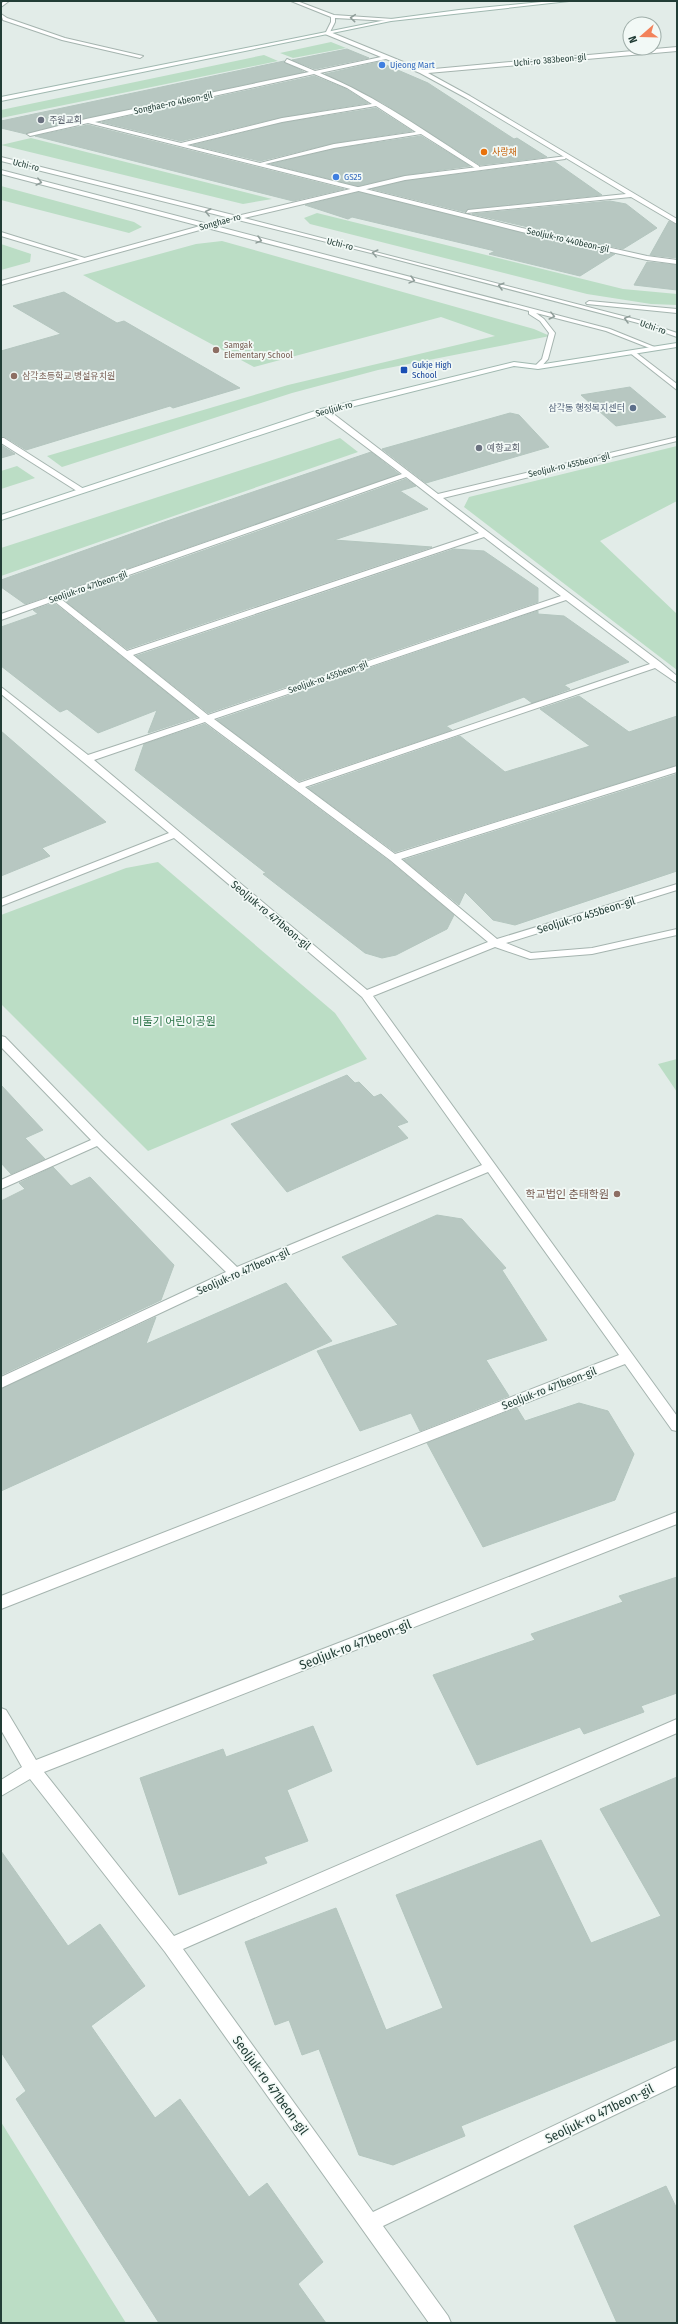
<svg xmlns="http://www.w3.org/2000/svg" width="678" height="2324" font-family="'Fira Sans Condensed','Noto Sans KR',sans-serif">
<rect width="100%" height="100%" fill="#e2ece8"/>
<g fill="#bbddc5">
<path d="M331,42l15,6 -53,10 -13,-5z"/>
<path d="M264,55l14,6 -277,57v-8z"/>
<path d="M31,138l241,61 -29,5 -242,-59z"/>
<path d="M1,186l133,36 8,5 -13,6 -128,-33z"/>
<path d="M317,213l306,76 54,5v11l-26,-1 -64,-10 -277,-70 -6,-6z"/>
<path d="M222,241l312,88 16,7 -172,34 -86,23 -230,74 -15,-11 241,-71 207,-49 -54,-19 -187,50 -171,-92 113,-31z"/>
<path d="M1,244l30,10 -1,8 -29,8z"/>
<path d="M340,438l18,14 -357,124v-28z"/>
<path d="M677,446v55l-77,40 77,73v56l-213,-163 5,-10z"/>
<path d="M17,466l18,12 -34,11v-18z"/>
<path d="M158,862l177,151 32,46 -219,92 -147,-147v-89l125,-47z"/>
<path d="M677,1059v33l-19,-28z"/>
<path d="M1,2122l125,201h-125z"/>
</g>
<g fill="#b7c7c1" stroke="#b4c6bf">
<path d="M347,49l22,9 -54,11 -23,-9z"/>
<path d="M284,61l20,11 -218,46 -60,16 -25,-6v-7z"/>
<path d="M379,62l49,21 86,56 3,-1 30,19 -67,8 -97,-62 -58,-29z"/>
<path d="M314,76l32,13 22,14 -86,14 -101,24 -79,-19z"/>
<path d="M376,108l36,23 -78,12 -74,18 -67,-16 89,-22z"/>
<path d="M88,125l256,64 -51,12 -258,-65z"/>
<path d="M421,136l49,30 -65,9 -47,11 -87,-22 63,-15z"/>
<path d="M555,162l47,33 -134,14 -3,3 -93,-23 33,-8z"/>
<path d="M359,192l163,41 93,21 -35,22 -91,-22 6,-3 -143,-34 -4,2 -43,-14z"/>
<path d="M610,201l16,3 31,24 -34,21 -151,-35z"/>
<path d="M669,221l8,4v33l-27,-3z"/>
<path d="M647,262l30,3v25l-43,-5z"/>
<path d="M64,292l53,31 7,-2 116,67 -67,20 -3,-2 -144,44 -21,-13 -4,-1v-85l60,-17 -48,-28z"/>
<path d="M630,387l36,30 -50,9 -35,-31z"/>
<path d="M510,413l9,2 30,32 -123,36 -44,-34z"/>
<path d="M1,445l14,9 -14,4z"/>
<path d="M371,452l28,22 -374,130 -24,-17v-7l166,-59z"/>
<path d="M406,479l10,7 -16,5 28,18 -94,31 98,7 -305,102 -63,-49z"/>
<path d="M454,549l30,2 54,37v14l-330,111 -72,-57z"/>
<path d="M54,603l143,114 -49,16 9,-23 -59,23 -31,-24 -7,3 -59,-46v-39l37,-13 -5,-4z"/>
<path d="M538,611v3l26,2 65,46 -65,23 6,4 -38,14 -8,-6 -78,29 6,4 -153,51 -82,-61z"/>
<path d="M579,696l50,36 48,-16v49l-282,87 -87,-64 152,-52 45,36 85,-26 -50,-37z"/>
<path d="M205,724l184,137 65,54 -7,14 -51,26 -14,3 -17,-5 -102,-79 3,-1 -131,-103 9,-26z"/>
<path d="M1,731l105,91 -64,26 8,8 -49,20z"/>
<path d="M677,774v97l-162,54 -22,-5 -28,-28 -6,13 -55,-45z"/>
<path d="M347,1075l8,8 4,-1 15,15 7,-3 27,28 -11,4 11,12 -121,54 -56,-68z"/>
<path d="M1,1085l42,45 -18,8 20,21 -34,15 -10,-11z"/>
<path d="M53,1167l18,19 19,-9 84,88 -13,35 -160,75v-174l24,-12 -6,-6z"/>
<path d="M437,1215l25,4 44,49 -4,2 45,70 -61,20 23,36 -89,35 -9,-18 -51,18 -43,-80 81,-26 -56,-68z"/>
<path d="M286,1283l46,58 -331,150v-102l155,-72 -10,27z"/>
<path d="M579,1403l29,8 26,43 -19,46 -132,47 -56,-104 90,-35 8,13z"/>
<path d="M677,1577v116l-36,13 3,6 -60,22 -4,-7 -103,38 -44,-90 102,-35 -4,-6 92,-32 -4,-6z"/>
<path d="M313,1726l19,45 -45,19 21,51 -44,16 3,6 -88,32 -39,-117 83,-29 3,8z"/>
<path d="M677,1777v262l-216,87 4,10 -72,29 -34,-10 -40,-106 -17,6 -13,-35 -14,5 -30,-83 91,-34 50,122 57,-22 -47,-113 145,-55 50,103 70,-27 -61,-107z"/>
<path d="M1,1851l67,95 32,-22 45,62 -54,40 64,92 25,-19 69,98 18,-14 56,79 -25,22 28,39h-167l-143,-224 10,-8 -25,-39z"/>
<path d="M666,2186l11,23v114h-60l-43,-97z"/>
</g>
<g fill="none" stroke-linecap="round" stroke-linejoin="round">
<defs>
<path id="pedestrian" d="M1,438h3l83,53 -7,2 -79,-50z"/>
<g id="minor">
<path d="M4,1h5l-8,6v-3z"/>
<path d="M291,1h6l37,14 59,4 -2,2 -56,-3v4l-5,10 93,38 254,-23v4l-249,22 42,23 207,123v5l-46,-27 -165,16 2,-3 158,-16 -160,-96 -46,-25 -34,-14 -66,14c58,24 106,59 159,93v2h-4l-54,-34 -87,14 -69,16 257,64 125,28 30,4v4l-30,-4 -125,-28 -434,-109 -58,13 -3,-2 59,-15 223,-47 -24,-10 2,-3 28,12 66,-14 -56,-23 6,-12v-5zM314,74l33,14 25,16 -90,14 -101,25 -86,-21zM376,106l40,26 -82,12 -74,19 -73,-18 95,-23z"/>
<path d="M1,14l6,4 58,20 78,18 -3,2 -78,-18 -59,-20z"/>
<path d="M1,232l87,27 1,1 -5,1 -83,-25z"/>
<path d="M630,351h4l43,33v6l-47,-37z"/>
<path d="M321,409h6l111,85 239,-57v4l-234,57 217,164 17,14v7l-22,-15 -350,119 90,67 282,-88v6l-276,87 96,80 180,-55v6l-171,53 25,10 61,-5 85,-19v6l-85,19 -62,5 -35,-12 -122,49 304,420v15l-5,-1 -47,-66 -624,245v-13l618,-241 -131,-183 -249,104 -238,112v-11l225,-105 -129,-126 -96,43v-9l90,-40 -90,-93v-11l4,1 98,101 134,129 245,-102 -120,-168 -188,-159 -173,68v-7l168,-66 -168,-139v-7l87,68 112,-37 -146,-117 -53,19v-6l401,-140 -81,-61zM406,477l73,56 -352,118 -66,-52zM484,537l77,59 -353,119 -75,-60zM566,600l84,64 -351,119 -85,-64zM205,722l185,138 98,82 -121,48 -273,-230z"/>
<path d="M677,1512v12l-633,248 130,164 503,-217v14l-494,216 190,263 304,-145v18l-294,141 65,90 3,7h-22l-264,-371 -135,-173 -29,17v-16l21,-13 -21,-37v-22l5,2 30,50z"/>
</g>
<g id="tertiary">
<path d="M567,156l-2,3 -160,21 -161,38 398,103 35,12v4l-39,-14 -255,-67 -382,-95v-4l236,59 168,-40z"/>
<path d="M1,170l609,159 47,19 -5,1 -46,-18 -70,-18 8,6 11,14 -7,26 -8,9h-4l-2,-1 8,-8 7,-26 -9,-12 -11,-7v-3l-322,-83 -206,57v-4l199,-55 -199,-52z"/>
<path d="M589,301l88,8v4l-90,-9 -1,-1z"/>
</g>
<g id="secondary">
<path d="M552,1h17l-178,20 -390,80v-4l390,-78 68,-9z"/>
<path d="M677,343v4l-139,22 -24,-3 -187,47 -326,107v-5l320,-106 193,-47 24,3z"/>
</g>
</defs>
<use href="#pedestrian" stroke="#a5b4af" stroke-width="2"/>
<use href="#minor" stroke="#a5b4af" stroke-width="2"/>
<use href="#tertiary" stroke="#a5b4af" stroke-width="2"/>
<use href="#secondary" stroke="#a0b8b0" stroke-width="2"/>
<use href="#pedestrian" fill="#fff" fill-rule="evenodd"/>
<use href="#minor" fill="#fff" fill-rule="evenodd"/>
<use href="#tertiary" fill="#fff" fill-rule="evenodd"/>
<use href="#secondary" fill="#fff" fill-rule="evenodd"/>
</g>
<defs><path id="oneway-chevron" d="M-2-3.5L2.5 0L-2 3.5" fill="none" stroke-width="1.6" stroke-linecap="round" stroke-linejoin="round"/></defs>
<g stroke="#909e9a">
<use href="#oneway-chevron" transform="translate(353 18) rotate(-175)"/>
<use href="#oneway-chevron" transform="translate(39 182) rotate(14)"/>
<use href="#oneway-chevron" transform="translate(208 212) rotate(-166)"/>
<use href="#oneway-chevron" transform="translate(259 240) rotate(15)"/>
<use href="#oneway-chevron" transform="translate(375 253) rotate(-166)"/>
<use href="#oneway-chevron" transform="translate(412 280) rotate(15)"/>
<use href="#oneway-chevron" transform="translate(501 286) rotate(-165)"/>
<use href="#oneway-chevron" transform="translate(552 316) rotate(14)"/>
<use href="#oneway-chevron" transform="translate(627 319) rotate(-165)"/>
</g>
<g fill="#3f7fe0" stroke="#f2f9f6" stroke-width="1.5">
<circle cx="382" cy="65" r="4"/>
<circle cx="336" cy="177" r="4"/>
</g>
<g fill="#6b7280" stroke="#f2f9f6" stroke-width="1.5">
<circle cx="41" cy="120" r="4"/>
<circle cx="479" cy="448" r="4"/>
</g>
<circle fill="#e8710a" stroke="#f2f9f6" stroke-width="1.5" cx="484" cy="152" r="4"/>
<g fill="#8d6e63" stroke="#f2f9f6" stroke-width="1.5">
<circle cx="216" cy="350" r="4"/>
<circle cx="14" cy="376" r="4"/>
<circle cx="617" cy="1194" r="4"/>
</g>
<rect fill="#1a4fb4" stroke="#f2f9f6" stroke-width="1.5" x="400" y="366" width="8" height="8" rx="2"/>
<circle fill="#5c6f8a" stroke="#f2f9f6" stroke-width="1.5" cx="633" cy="408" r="4"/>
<g text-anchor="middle" stroke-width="3.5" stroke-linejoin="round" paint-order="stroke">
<g font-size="9" fill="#223d36" stroke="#f2f9f6">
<text transform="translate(550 60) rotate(-5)" y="3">Uchi-ro 383beon-gil</text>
<text transform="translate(173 103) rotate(-12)" y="3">Songhae-ro 4beon-gil</text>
<text transform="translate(26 165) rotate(14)" y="3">Uchi-ro</text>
<text transform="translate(220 222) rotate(-15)" y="3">Songhae-ro</text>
<text transform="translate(568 240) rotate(13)" y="3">Seoljuk-ro 440beon-gil</text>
<text transform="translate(340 244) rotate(14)" y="3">Uchi-ro</text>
<text transform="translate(653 327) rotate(19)" y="3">Uchi-ro</text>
<text transform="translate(334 409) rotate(-15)" y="3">Seoljuk-ro</text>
<text transform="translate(569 465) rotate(-13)" y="3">Seoljuk-ro 455beon-gil</text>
<text transform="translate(88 587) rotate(-19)" y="3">Seoljuk-ro 471beon-gil</text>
<text transform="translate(328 677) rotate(-19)" y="3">Seoljuk-ro 455beon-gil</text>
</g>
<g font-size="9" fill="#366cbe" stroke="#f2f9f6" text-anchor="start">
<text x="390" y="68">Ujeong Mart</text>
<text x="344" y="180">GS25</text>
</g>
<g font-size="9" fill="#5b616d" stroke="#f2f9f6" text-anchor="start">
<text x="49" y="123">주원교회</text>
<text x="487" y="451">예향교회</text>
</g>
<g font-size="9" fill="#c56008" stroke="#f2f9f6" text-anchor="start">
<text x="492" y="155">사랑채</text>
</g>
<g font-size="9" fill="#785e54" stroke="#f2f9f6" text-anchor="start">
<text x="224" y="348">Samgak<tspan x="224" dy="10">Elementary School</tspan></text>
<text x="22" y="379">삼각초등학교 병설유치원</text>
</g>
<g font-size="9" fill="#164399" stroke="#f2f9f6" text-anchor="start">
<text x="412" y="368">Gukje High<tspan x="412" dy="10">School</tspan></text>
</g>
<g font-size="9" fill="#4e5e75" stroke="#f2f9f6" text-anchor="end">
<text x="625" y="411">삼각동 행정복지센터</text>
</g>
<g font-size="11" fill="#223d36" stroke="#f2f9f6">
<text transform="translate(271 915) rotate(40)" y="4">Seoljuk-ro 471beon-gil</text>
<text transform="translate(586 915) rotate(-17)" y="4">Seoljuk-ro 455beon-gil</text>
<text transform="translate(243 1271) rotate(-24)" y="4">Seoljuk-ro 471beon-gil</text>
<text transform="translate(549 1388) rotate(-21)" y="4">Seoljuk-ro 471beon-gil</text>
</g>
<g font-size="11" fill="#2c7449" stroke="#f2f9f6">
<text x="174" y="1025">비둘기 어린이공원</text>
</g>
<g font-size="11" fill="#785e54" stroke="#f2f9f6" text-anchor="end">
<text x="609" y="1198">학교법인 춘태학원</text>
</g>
<g font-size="13" fill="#223d36" stroke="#f2f9f6">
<text transform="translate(355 1644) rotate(-21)" y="5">Seoljuk-ro 471beon-gil</text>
<text transform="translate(271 2085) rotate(54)" y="5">Seoljuk-ro 471beon-gil</text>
<text transform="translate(599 2113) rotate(-26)" y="5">Seoljuk-ro 471beon-gil</text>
</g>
</g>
<rect width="678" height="2324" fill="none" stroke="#223d36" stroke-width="4"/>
<g transform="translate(642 36) rotate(250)"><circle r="19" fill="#f2f9f6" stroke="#9faea9"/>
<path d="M0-3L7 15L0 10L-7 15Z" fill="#f2825a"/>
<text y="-6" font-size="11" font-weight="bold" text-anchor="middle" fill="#223d36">N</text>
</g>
</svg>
